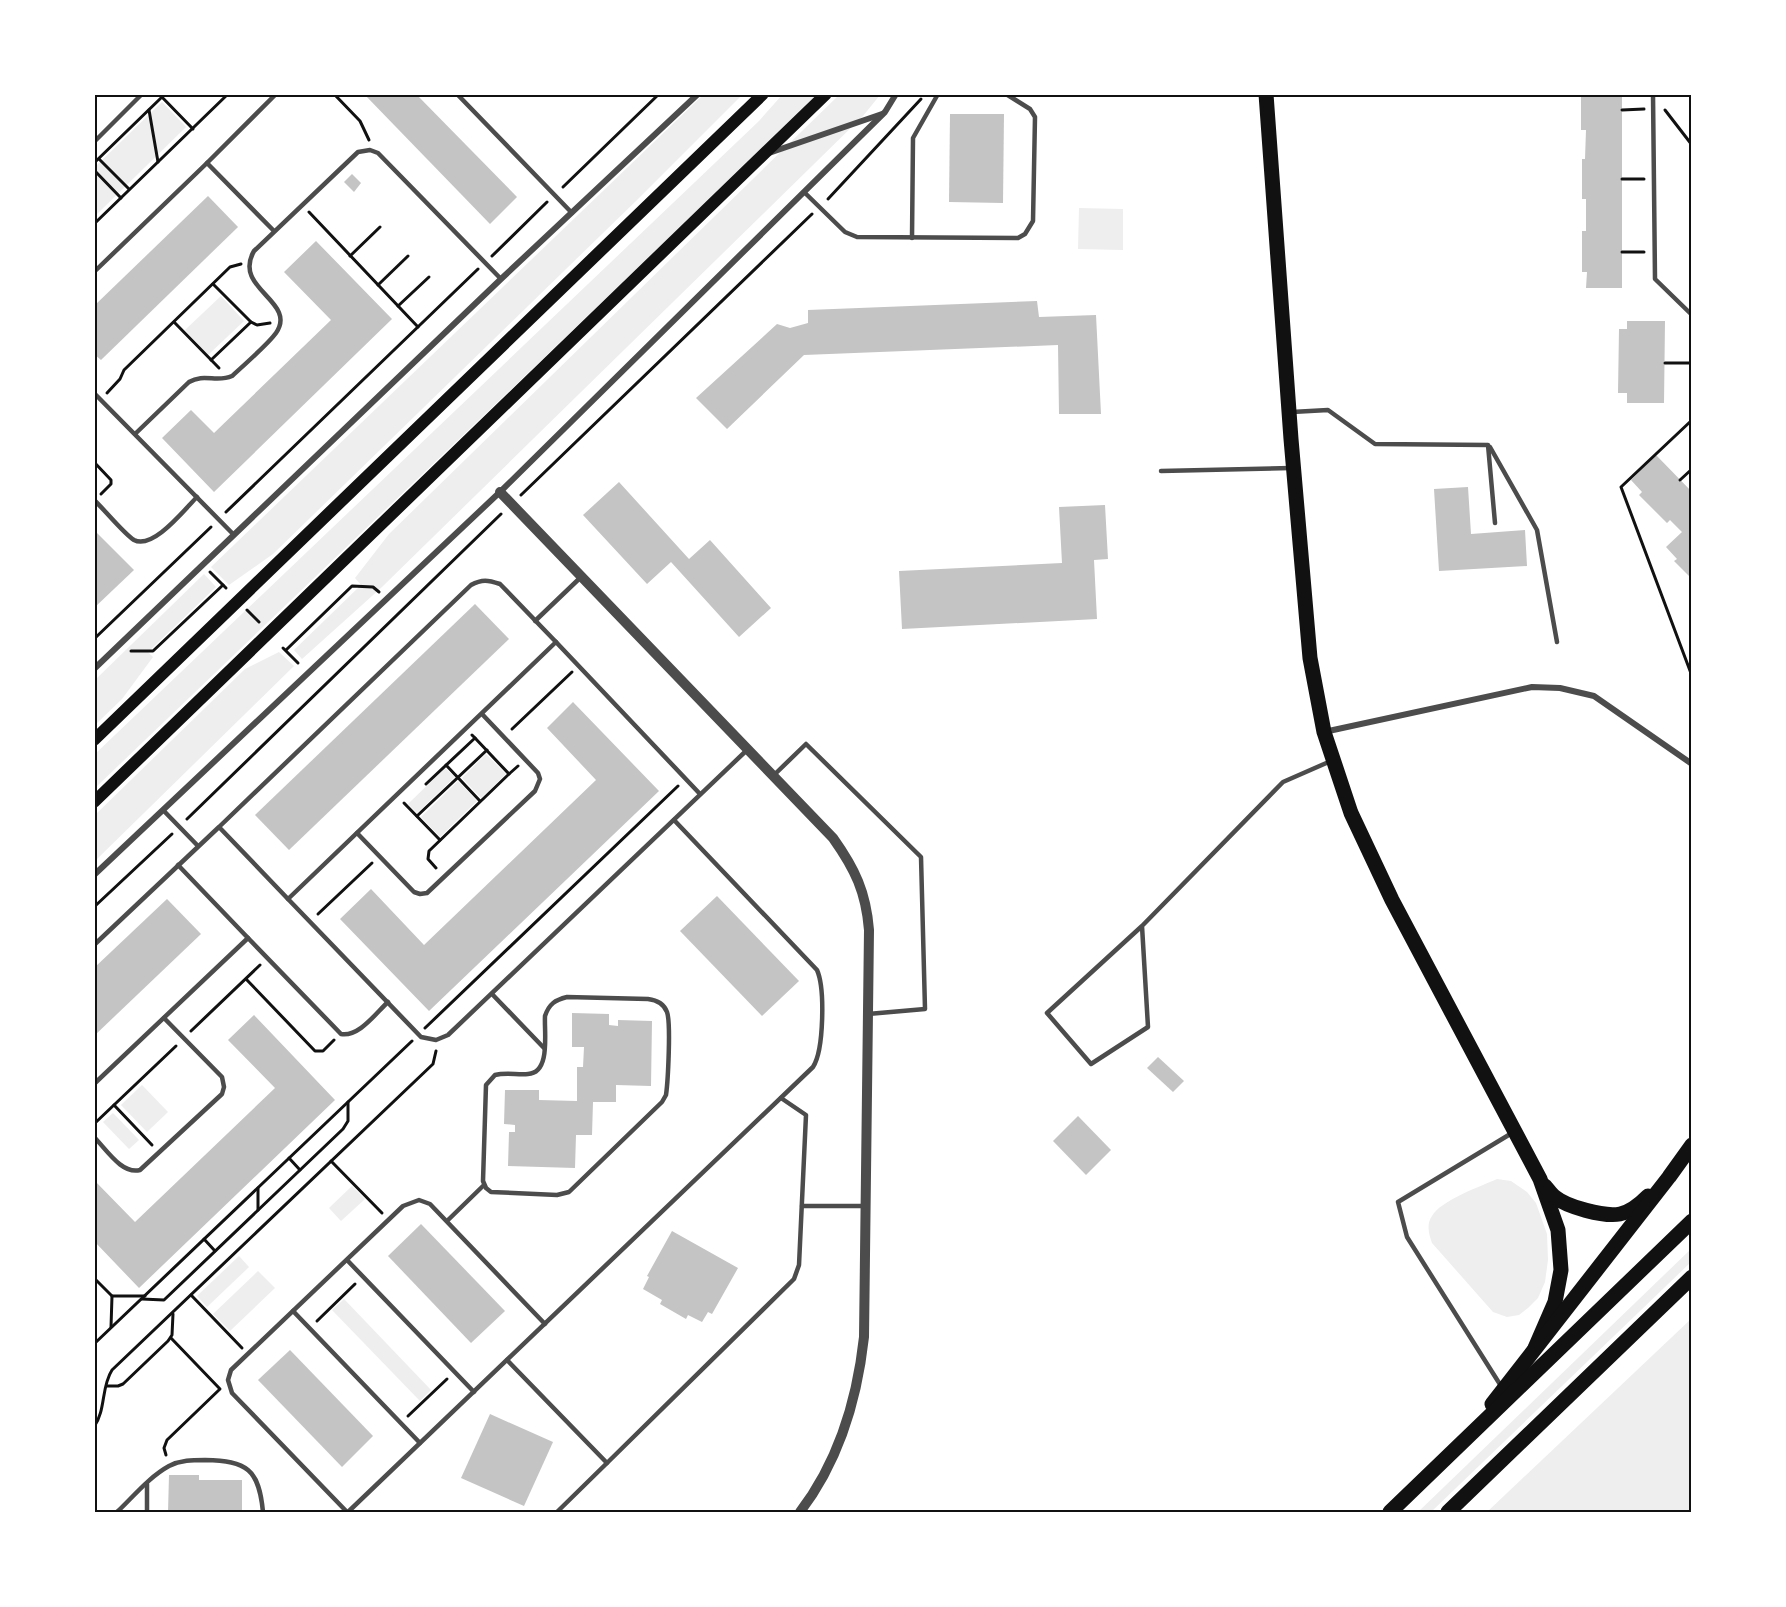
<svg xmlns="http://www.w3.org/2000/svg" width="1786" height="1607" font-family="Rubik,sans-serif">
<rect width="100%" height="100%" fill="#fff"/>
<g fill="#eee">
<path d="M703,95h39l-105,105 -364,354 -44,31 -18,-18z"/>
<path d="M782,95h36l-723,693 -1,-33 665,-634z"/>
<path d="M839,95h41l-17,21 -481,471 -80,72 -8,-9 67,-65 -6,-7 34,-44z"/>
<path d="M162,102l24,25 -91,89v-49z"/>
<path d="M1079,208l44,1v41l-45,-1z"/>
<path d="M221,296l23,25 -36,34 -23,-25z"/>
<path d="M204,574l12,13 -68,65 5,5 -31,42 -27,26v-45z"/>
<path d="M279,652l15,14 -199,195v-46l150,-146z"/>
<path d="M486,754l20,20 -25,24 -19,-20z"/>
<path d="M445,768l10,9 -38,36 -9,-9z"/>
<path d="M458,781l19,20 -37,36 -19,-20z"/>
<path d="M142,1085l26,27 -21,20 -26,-27z"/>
<path d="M113,1113l26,27 -10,9 -26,-27z"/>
<path d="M1497,1179l14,2 16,11 9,11 11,31 1,26 -3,22 -7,16 -10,10 -9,7 -12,2 -14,-5 -61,-69c-3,-8 -6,-19 0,-27 8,-15 49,-30 65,-37z"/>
<path d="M352,1186l13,13 -24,22 -12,-13z"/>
<path d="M1691,1249v13l-260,250h-13z"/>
<path d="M239,1256l10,11 -42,40 -10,-11z"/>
<path d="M258,1271l17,17 -45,43 -17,-17z"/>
<path d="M344,1299l87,91 -11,11 -88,-91z"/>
<path d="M1691,1319v193h-204z"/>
</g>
<g fill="#c4c4c4">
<path d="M364,94h52l101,103 -27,27z"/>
<path d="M1581,94h41v194h-36l1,-16h-5v-41h4v-32h-4v-40h3l1,-29h-5z"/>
<path d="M950,114h54l-1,89 -54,-1z"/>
<path d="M352,174l9,9 -7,9 -10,-10z"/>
<path d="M208,196l30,31 -137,133 -7,-6v-48z"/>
<path d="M316,241l76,78 -178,173 -52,-54 29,-28 23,23 117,-113 -47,-48z"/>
<path d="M1037,301l2,16 57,-2 5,99h-42l-1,-69 -254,10 -77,74 -31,-31 81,-74 13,4 18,-5v-13z"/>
<path d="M1627,321h38l-1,82h-37v-10h-9l1,-64h8z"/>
<path d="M1656,455l36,37 -2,28 2,59 -18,-18 3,-2 -11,-12 16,-15 -12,-12 -3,3 -28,-28 3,-3 -11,-12z"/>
<path d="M619,482l70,77 21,-19 61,68 -32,29 -68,-75 -24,22 -64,-69z"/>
<path d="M1468,487l3,47 54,-4 2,36 -88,5 -5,-82z"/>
<path d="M1105,505l3,54 -14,1 3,59 -195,10 -3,-58 163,-8 -3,-56z"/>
<path d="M94,530l40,40 -40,38z"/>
<path d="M475,604l34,35 -220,211 -34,-35z"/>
<path d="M573,702l86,89 -230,220 -89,-92 31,-30 53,56 172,-165 -49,-52z"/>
<path d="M717,896l82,85 -37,35 -82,-85z"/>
<path d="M167,899l34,35 -107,102v-68z"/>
<path d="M572,1013l37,1v11l9,1v-6l34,1 -1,65 -35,-1v17h-23l-1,33h-16l-1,33 -67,-2 1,-34h6v-7l-11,-1 1,-34h34v10l38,1v-34h6l1,-20h-12z"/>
<path d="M254,1015l81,85 -196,188 -45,-47v-61l41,42 140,-134 -47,-48z"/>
<path d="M1158,1057l26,24 -11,11 -26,-24z"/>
<path d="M1078,1116l33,34 -25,25 -33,-34z"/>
<path d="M421,1224l84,87 -34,32 -83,-87z"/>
<path d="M672,1231l66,37 -26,46 -4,-2 -6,10 -14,-7 -2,4 -26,-15 2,-4 -19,-11 6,-12 -2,-1z"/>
<path d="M290,1350l83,86 -31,31 -84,-87z"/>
<path d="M490,1414l63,28 -29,64 -63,-28z"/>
<path d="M169,1475h30v5h43v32h-74z"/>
</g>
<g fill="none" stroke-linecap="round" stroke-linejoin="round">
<g stroke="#111" stroke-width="3">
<path d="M159,94l34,35"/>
<path d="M334,94l26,27 9,19"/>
<path d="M149,110l9,52"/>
<path d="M1622,110l22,-1"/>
<path d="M1665,110l27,35"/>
<path d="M99,159l30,30"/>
<path d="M94,163l68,-66"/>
<path d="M94,170l27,28"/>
<path d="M1622,179h22"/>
<path d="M563,187l96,-93"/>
<path d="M828,199l93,-100"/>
<path d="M309,212l109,115"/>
<path d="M94,224l134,-130"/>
<path d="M1622,252h22"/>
<path d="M350,256l30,-29"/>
<path d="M492,256l55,-54"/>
<path d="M213,284l38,38 6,3 13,-2"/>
<path d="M378,285l30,-29"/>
<path d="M398,306l31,-29"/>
<path d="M174,322l45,46"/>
<path d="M211,360l40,-38"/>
<path d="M1665,363h27"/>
<path d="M107,393l13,-14 4,-9 106,-103 11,-3"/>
<path d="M1692,420l-71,67 71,189"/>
<path d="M94,433v5"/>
<path d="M94,462l17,18v4l-10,10"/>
<path d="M1680,480l12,-11"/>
<path d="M521,495l291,-281"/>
<path d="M226,512l252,-243"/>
<path d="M210,572l16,16"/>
<path d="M247,610l12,12"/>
<path d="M94,639l117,-112"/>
<path d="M283,648l15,15"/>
<path d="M286,650l66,-64 21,1 6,5"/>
<path d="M131,651h22l70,-66"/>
<path d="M512,729l60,-57"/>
<path d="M475,738l34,36 9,-8"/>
<path d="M446,765l34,36"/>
<path d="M426,784l49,-46 -3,-3"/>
<path d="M404,803l36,37"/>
<path d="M417,816l70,-66"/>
<path d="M187,819l314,-305"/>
<path d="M436,868l-8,-9 1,-8 80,-77"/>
<path d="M94,907l78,-73"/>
<path d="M318,914l54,-51"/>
<path d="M246,979l69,72h8l11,-11"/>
<path d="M425,1028l253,-242"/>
<path d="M191,1031l69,-66"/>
<path d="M114,1105l38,40"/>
<path d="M94,1124l82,-78"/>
<path d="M289,1158l11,12"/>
<path d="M331,1161l51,52"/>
<path d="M258,1210v-22"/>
<path d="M204,1239l11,12"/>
<path d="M94,1278l18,18h33"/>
<path d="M191,1295l51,53"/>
<path d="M142,1299l22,1 179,-171 5,-8v-19"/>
<path d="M317,1321l38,-37"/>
<path d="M111,1327l1,-31"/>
<path d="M94,1344l318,-303"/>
<path d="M107,1386h11l5,-2 45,-43 4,-6 1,-21"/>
<path d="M408,1416l39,-37"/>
<path d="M94,1427c12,-17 7,-40 18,-57l321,-306 3,-13"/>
<path d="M166,1455l-2,-7 3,-8 53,-51 -49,-51"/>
</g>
<g stroke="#4c4c4c" stroke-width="4.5">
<path d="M457,94l115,119"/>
<path d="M1653,94l2,185 37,36"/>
<path d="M94,142l48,-48"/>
<path d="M207,163l69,-69"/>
<path d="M804,192l41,40 12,5 161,1 7,-4 8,-13 2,-104 -5,-8 -24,-15"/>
<path d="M912,238l1,-100 25,-44"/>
<path d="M94,272l113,-109 67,68"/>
<path d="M94,393l140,142"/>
<path d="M1292,412l36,-2 47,34 113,1 7,78"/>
<path d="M135,434l54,-52c15,-9 28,1 43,-6 10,-9 37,-33 44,-43 22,-32 -44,-44 -22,-82l104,-99 12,-2 8,3 123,126"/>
<path d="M1490,447l47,83 20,112"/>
<path d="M1161,471l130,-3"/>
<path d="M94,500c10,9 30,34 40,40 19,10 50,-30 63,-43"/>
<path d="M535,621l46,-44"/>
<path d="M556,642l144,152"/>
<path d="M774,775l32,-31 115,113 4,152 -57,5"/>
<path d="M163,810l35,36"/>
<path d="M357,833l57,59 6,2 7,-1 108,-102 5,-12 -2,-6 -56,-59"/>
<path d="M288,899l133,138 15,3 12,-5 299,-285"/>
<path d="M1142,926l6,101 -57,37 -44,-51 95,-87 141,-144 48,-21"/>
<path d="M248,938l93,96c18,3 34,-20 47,-32"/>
<path d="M94,945l125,-118 69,72 268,-257 -56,-58c-12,-4 -18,-5 -29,1l-252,242"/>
<path d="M492,994l52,54"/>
<path d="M567,997l81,2c8,1 16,5 19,13 4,11 1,69 -1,83l-4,7 -93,90 -12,3 -66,-3 -5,-4 -3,-7 3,-96 9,-10c11,-3 22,0 33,-1 23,-1 16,-42 17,-58 4,-12 10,-16 22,-19z"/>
<path d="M94,1084l154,-146 -70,-73"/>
<path d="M94,1137c12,12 28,38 46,33l82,-76 2,-7 -2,-10 -58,-59"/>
<path d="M802,1206h63"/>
<path d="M447,1221l37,-36"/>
<path d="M347,1260l127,132"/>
<path d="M293,1311l127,132"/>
<path d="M507,1360l100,103 187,-184 5,-14 7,-150 -25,-17"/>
<path d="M1501,1386l-94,-149 -9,-35 114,-69"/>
<path d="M147,1484v28"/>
<path d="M117,1512c16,-15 32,-35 52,-46 12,-6 23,-6 36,-6 42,1 54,9 58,52"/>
<path d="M347,1512l-115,-119 -4,-13 3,-10 172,-164 16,-6 11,4 115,120"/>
<path d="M348,1512l465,-445c11,-17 12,-79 4,-97l-143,-150"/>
<path d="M557,1512l50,-49"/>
</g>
<g stroke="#4c4c4c" stroke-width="6">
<path d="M769,153l113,-39"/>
<path d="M94,669l407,-390 197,-185"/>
<path d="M1324,732l208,-45 28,1 34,8 98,68"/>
<path d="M94,875l406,-383 385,-380 11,-18"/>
</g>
<path stroke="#4c4c4c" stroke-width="10" d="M500,492l333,346c22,31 33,54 36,92l-5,407c-7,64 -25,124 -64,175"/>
<g stroke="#111" stroke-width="12">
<path d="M94,740l669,-646"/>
<path d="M94,802l732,-708"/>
</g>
<g stroke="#111" stroke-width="15">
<path d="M1266,94l25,345 19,219 14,74 27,81 41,87 148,279 18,51 3,40 -6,32 -20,46"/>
<path d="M1545,1186c3,3 6,8 10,11 12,10 49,20 65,17 10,-2 21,-11 28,-18"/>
<path d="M1492,1404l177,-227 23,-32"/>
<path d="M1390,1512l302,-291"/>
<path d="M1448,1512l244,-235"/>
</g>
</g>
<rect width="1786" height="1607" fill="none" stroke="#ffffff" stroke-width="192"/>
<rect x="96" y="96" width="1594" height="1415" fill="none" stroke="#111" stroke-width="2"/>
</svg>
